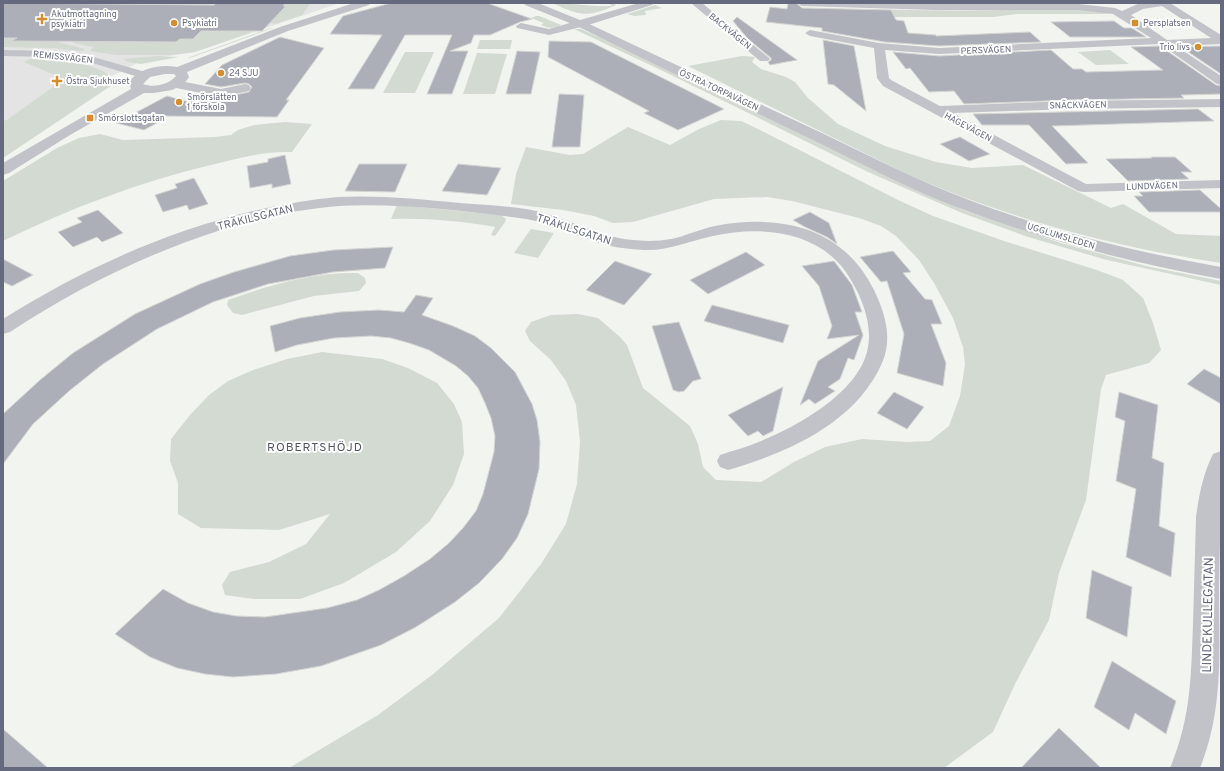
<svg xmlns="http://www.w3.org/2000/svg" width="1224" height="771" font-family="Overpass,sans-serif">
<rect width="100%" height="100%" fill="#f2f4f0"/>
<path fill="#e3e4e3" d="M3,3h337l-145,49 -52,8 -33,17 2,8 -109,73z"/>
<g fill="#d2dad2">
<path d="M280,3h30v1l-8,11 -27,9 -13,-4 16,-6 8,-8h-3l1,-2z"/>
<path d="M552,3c20,0 40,4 60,3l-3,-3h4l3,2c-29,13 -35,11 -64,-2z"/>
<path d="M655,5l7,3 -17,3 1,4 -12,1 -7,-2z"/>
<path d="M858,9c47,1 95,2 143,1 35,-1 75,-6 109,4h-93l-24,3h-134l-17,-5z"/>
<path d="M536,16h3l22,9c-7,4 -14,3 -20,0l3,-2 -13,-5z"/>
<path d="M264,25l5,1 -74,26 -23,3h-56l-26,-4 4,-4 -20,-4 -3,-3 35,2 4,-4 42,4h24l4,-3h13l8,-8h33z"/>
<path d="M271,28h2l-86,31 3,-2z"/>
<path d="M574,29h7l47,21 286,138 52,23 95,32 85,23 75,15v4l-114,-25 -79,-23 -66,-24 -94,-41 -201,-99z"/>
<path d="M3,38h14l-5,3h23l10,-2 40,10 -3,2 -29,-3 -50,-1z"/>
<path d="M480,40h32l-2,9h-33z"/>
<path d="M1110,50l19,14 -33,1 -18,-13z"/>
<path d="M405,52h29l-19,41h-32z"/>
<path d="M477,53l30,1 -12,40h-32z"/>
<path d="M158,56l21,1 -38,7 -13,-2 -5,-3z"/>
<path d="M742,56l13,1 -3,5 9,7 25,8 9,5 13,16 30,26 47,22 51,16 36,6 51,-3 88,43 12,-4 53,30 45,2v27c-107,-16 -214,-45 -312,-88l-221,-109z"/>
<path d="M33,58c15,-1 68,6 76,18 2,3 2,7 3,9l-109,73v-37l4,-1 57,-41 -40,-17z"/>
<path d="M721,120l20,1 15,7 142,72 35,16 74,26 90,28 26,10 20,18 10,25 8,27 -12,13 -43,12 -5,14 -15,111 -27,73 -10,47 -34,64 -22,48 -49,36h-655l89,-53 54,-40 67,-57 42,-54 25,-40 11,-40 3,-42 -4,-37 -10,-24 -15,-21 -21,-19 -5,-10 6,-9 20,-7 27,-1 20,4 22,19 7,8 16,43 47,38 8,18 5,23 13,13 45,2 33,-20 31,-15 37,-8 45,3 23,-1 19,-15 11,-30 5,-32 -2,-17 -10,-29 -19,-35 -15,-23 -23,-24 -15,-10 -22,-8 -67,-17 -25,-4 -53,2 -81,23 -20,1 -19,-7 -31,-6 -52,-6 5,-30 10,-27 44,8 13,-1 45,-27 42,18 29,-16z"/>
<path d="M285,122l27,2 -20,28c-28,-1 -54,6 -81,13 -72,17 -142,44 -208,76v-60l54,-33 22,-10 21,-4 23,6 92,-3 16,-2 7,-5 16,-5z"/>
<path d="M397,205l104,10 5,4 -1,3 -10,14 -4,-1 4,-8c-34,-6 -68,-9 -104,-8z"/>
<path d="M531,229l23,4 -16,25 -24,-5z"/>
<path d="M358,273l7,5 1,5 -7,8 -45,5 -72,19 -9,-2 -6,-8 1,-5c41,-15 86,-28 130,-27z"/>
<path d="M322,352l60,7 26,9 29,15 17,21 8,18 2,32 -11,31 -23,36 -34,31 -52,31 -44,16h-47l-28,-4 -3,-10 8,-13 39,-10 37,-18 24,-30 -51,16 -78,-2 -23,-14v-31l-8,-22 1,-22 19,-24 19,-20 19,-14 25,-11 34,-11z"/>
</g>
<g fill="#acafb7" stroke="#d4d5d3">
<path d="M3,3l211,2 2,-2h64l5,1 -2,2h3l-24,25h-61l-8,8h-13l-4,3 -165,-1 6,-3h-14z"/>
<path d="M391,3h96l45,16 -12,3 -30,13h-16l-3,8 -21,8h18l-16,43h-25l25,-59h-47l-31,54h-26l34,-54 -52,-1 13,-18z"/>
<path d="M788,3h8l6,5 89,2 5,10 8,1 4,12 28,2v1l94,-4 11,10 -102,4 -54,-4 -63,-11v-3l-56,-6 4,-15 17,2z"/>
<path d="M737,17l60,43 -27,5 -2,-3 3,-2v-2l-23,-19 -15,-18z"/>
<path d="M1114,21l10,7h8l14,9h-76l-19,-15z"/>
<path d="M280,37l44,11 -38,52h3l-12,17 -114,-1 1,3 -20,11 -28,-7 51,-27 22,6 7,-8 25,4 28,-6 3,-5 -3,-3 -4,-1 -24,4 -16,-3 17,-19z"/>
<path d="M823,40l31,6 12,65 -32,-26 -6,-1z"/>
<path d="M549,41l42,1 133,67 -46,21 -34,-17 5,-2 -101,-54z"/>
<path d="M1160,46l56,39 5,1v8l-40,1 3,3 -112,2 -108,4 -10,-13 -25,1 -19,-24 -4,1 -13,-17 46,4 112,-6 22,19h9l4,3 77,-2 -32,-23z"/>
<path d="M1221,46v28l-40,-27z"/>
<path d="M517,51l23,1 -9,42h-25z"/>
<path d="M559,94l25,1 -4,52h-28z"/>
<path d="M1198,109l16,12 -162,5 36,37 -22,1 -37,-39h-47l-9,-11z"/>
<path d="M960,137l30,17 -21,7 -29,-17z"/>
<path d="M285,155l6,29 -19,4v-4l-22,4 -3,-22 21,-4v-3z"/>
<path d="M1151,157h24l17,15h-11l8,7 -61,2 -22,-22 46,-1z"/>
<path d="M359,164h48l-12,28 -50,-1z"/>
<path d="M458,164l43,4 -14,27 -45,-4z"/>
<path d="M194,178l14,26 -19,6 -2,-5 -24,7 -8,-17 22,-7 -2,-4z"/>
<path d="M1200,190l21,19v3h-72l-15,-16h9l-4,-4z"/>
<path d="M98,210l25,23 -21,9 -5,-5 -24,10 -15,-15 24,-10 -5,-4z"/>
<path d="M810,212l19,11 8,21 -10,-7 -22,-10 -12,-7z"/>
<path d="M393,247l-8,21 -52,4 -65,12 -55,18 -56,27 -54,35 -34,27 -36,33 -30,40v-50l37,-34 33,-27 62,-39 65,-30 34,-12 56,-16 43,-6z"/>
<path d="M893,251l18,21 -8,1 22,26 7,1 10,24h-11l15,39 -3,23 -46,-13 7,-39 -17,-53 -6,1 -21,-25z"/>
<path d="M746,252l19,13 -57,29 -18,-14z"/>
<path d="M3,259l30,16 -21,11 -9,-4z"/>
<path d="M615,261l37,13 -28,31 -38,-15z"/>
<path d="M834,261l18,24 10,27h-7l8,23 -9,25 -6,-2 -8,21 -12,8 7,4 -20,13 -6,-5 -9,6 18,-44 41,-26 -32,4 5,-13 -13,-40 -17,-20z"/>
<path d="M416,295l17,3 -11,17 31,11 22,10 16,12 24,24 17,32 5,16 3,22 -1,27 -11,45 -11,24 -15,21 -23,24 -24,19 -39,25 -35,18 -60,21 -45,8 -43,3 -28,-3 -28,-6 -27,-11 -35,-23 48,-45 25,14 25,9 23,4 29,1 62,-9 30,-8 22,-10 25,-14 26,-17 19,-16 14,-15 13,-17 7,-17 11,-42 1,-16 -4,-18 -6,-15 -7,-15 -10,-12 -12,-10 -27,-16 -20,-7 -18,-5 -20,-2 -37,2 -37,7 -22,7 -5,-26 30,-8 40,-6 39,-2 25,2z"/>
<path d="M712,305l77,20 -6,18 -79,-22z"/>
<path d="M679,322l22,57 -8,2 -9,10 -5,1 -6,-2 -21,-64z"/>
<path d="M1204,369l17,9v26l-34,-20z"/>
<path d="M783,387l-10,44 -10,5 -5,-5 -10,5 -20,-21z"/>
<path d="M894,392l30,15 -17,22 -30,-16z"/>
<path d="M1119,392l39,13 -6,53 12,5 -5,63 16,7 -4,44 -45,-20 10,-68 -20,-8 9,-60 -10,-4z"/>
<path d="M1092,570l40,17 -5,50 -41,-19z"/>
<path d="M1112,661l64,40 -10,33 -31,-21 -6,17 -35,-23z"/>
<path d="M1059,728l42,40h-80z"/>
<path d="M3,729l45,39h-45z"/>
</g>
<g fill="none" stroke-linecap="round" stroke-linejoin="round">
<g fill="#c2c3c8" fill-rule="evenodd">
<path d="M639,3h15l-2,2 -67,21 -36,9 -32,-7 -1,-2 5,-3 28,6z"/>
<path d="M691,3h11l66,54 2,2 -2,2h-8z"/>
<path d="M797,3l282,1 36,4 7,3 18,-8h30l51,32v9l-45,2 45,30v9l-4,-1 -57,-40 -221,10 -54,-4 4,28 2,2 49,26 132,-5 149,-2v8l-149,2 -119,4 133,71 135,-4v8l-138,4 -5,-1 -195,-105 -6,-8 -3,-30 -64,-12 -5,-3 5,-3 69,13 60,5 212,-10 -38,-24 -34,-4h-144l-133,-4zM1162,6l49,32 -44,2 -36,-25 12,-6z"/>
<path d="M3,50l51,1 36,5 59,17 2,2 -2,2 -4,2 -56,-17 -35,-5 -51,-1z"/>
<path d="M175,80l46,9 24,-5 4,1 2,3 -2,3 -28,6 -50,-10 -2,-3 2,-3z"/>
<path d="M338,197c41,-2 81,2 122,6 25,2 51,3 76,8 30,7 58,23 88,28 16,2 31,3 47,0 15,-3 29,-10 44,-13 65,-12 127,0 159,64 11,23 19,48 8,73 -26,60 -95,90 -154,107l-8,-3 -3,-6 3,-6c14,-5 28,-8 41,-14 37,-15 100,-50 107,-94 4,-22 -5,-47 -17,-67 -28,-49 -87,-55 -138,-44 -24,5 -44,15 -69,14 -17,-1 -35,-3 -51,-9 -23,-7 -44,-18 -67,-22 -59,-8 -127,-16 -187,-13 -40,3 -80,12 -118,24 -76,24 -145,59 -211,102l-7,2v-15c100,-63 216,-111 335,-122z"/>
<path d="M1221,451c0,46 -1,91 -2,137 0,63 5,120 -19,180h-30c21,-50 21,-91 23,-144 1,-36 2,-71 3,-107 3,-22 7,-43 17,-63z"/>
</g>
<g fill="#c2c3c8" fill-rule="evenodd">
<path d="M354,3h16l-1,2 -81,26 -101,41 2,5 -5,7 -12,6 -18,3h-10l-74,42 -61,38 -6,2v-12l128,-74 -2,-7c10,-14 32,-18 48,-15l103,-40zM165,74h9l2,2c-8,9 -22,12 -33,8l7,-7z"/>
<path d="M524,3h14l47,19c79,37 158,74 237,111 48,23 96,48 147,67 82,31 166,52 252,67v12c-90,-16 -177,-39 -262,-71 -51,-19 -98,-45 -146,-68 -79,-38 -158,-75 -236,-114l-52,-21z"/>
</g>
</g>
<g fill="#d68d2d" stroke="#fff" stroke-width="1.5">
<path d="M40 13h4v4h4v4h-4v4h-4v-4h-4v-4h4z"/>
<circle cx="174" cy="23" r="4"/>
<rect x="1131" y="19" width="8" height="8" rx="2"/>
<circle cx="1198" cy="47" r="4"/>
<circle cx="221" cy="73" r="4"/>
<path d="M55 75h4v4h4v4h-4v4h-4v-4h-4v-4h4z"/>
<circle cx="179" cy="102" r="4"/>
<rect x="86" y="114" width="8" height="8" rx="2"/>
</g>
<g text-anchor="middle" stroke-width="4" stroke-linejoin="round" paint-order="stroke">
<g font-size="9" fill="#656a7f" stroke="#fff" text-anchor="start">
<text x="51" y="17">Akutmottagning<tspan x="51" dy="10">psykiatri</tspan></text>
<text x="182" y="26">Psykiatri</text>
<text x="1143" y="26">Persplatsen</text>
<text x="1190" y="50" text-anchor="end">Trio livs</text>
<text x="229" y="76">24 SJU</text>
<text x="66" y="84">Östra Sjukhuset</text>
<text x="187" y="100">Smörslätten<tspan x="187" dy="10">1 förskola</tspan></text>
<text x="98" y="121">Smörslottsgatan</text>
</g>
<g font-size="9" fill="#656a7f" stroke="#fff">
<text transform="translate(730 31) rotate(39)" y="3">BACKVÄGEN</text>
<text transform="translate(986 50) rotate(-2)" y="3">PERSVÄGEN</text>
<text transform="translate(63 57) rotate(6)" y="3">REMISSVÄGEN</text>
<text transform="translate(719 90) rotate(25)" y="3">ÖSTRA TORPAVÄGEN</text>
<text transform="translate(1078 105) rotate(-1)" y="3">SNÄCKVÄGEN</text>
<text transform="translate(968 127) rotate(28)" y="3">HAGEVÄGEN</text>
<text transform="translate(1152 186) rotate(-2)" y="3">LUNDVÄGEN</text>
<text transform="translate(1061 236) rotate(17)" y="3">UGGLUMSLEDEN</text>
</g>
<g font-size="11" fill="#656a7f" stroke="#fff">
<text transform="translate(255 217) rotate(-14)" y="4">TRÄKILSGATAN</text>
<text transform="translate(574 229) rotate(18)" y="4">TRÄKILSGATAN</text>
</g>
<g font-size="12" letter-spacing="1" fill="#525664" stroke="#fff">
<text x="315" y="451">ROBERTSHÖJD</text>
</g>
<g font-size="13" fill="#656a7f" stroke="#fff">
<text transform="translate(1207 615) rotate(-89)" y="5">LINDEKULLEGATAN</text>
</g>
</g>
<rect width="1224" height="771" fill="none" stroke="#656a7f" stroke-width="8"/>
</svg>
